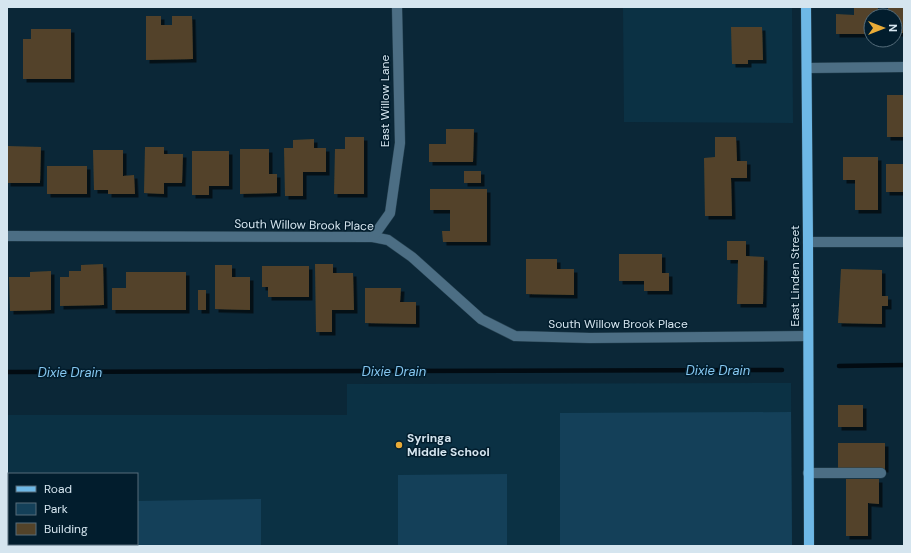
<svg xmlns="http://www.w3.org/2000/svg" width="911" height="553" font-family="'DM Sans',sans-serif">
<defs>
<filter id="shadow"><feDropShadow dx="3.5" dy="3.5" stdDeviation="0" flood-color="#0009"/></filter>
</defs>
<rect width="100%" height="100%" fill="#0b2737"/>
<g fill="#0b3144" fill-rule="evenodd">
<path d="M623,7h169l1,116 -169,-1z"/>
<path d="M791,383l1,163h-785v-131h340v-31zM9,474h128v70h-128z"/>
</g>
<g fill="#144059">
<path d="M791,412l1,134h-232v-133z"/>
<path d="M507,474v72h-109v-71z"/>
<path d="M261,499v47h-254v-43h2v41h128v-43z"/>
</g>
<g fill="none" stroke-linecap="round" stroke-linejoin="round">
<g stroke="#020b12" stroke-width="4.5">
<path d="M839,366l65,-1"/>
<path d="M7,372l775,-2"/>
</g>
</g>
<g fill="#534329" filter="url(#shadow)">
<path d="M854,7h24v9h-7v18h-35v-20l18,1z"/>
<path d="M888,7h16v26h-9v-17h-7z"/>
<path d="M146,16h15v9h11v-9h20l1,43 -47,1z"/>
<path d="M731,27h31l1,33h-15v4h-16z"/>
<path d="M31,29h40v50h-48v-40h8z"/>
<rect x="887" y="95" width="17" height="42"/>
<path d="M446,129h28l-1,33h-44v-18h17z"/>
<path d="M345,137h19v57h-30l1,-45h10z"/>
<path d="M715,137h21l1,24h10v17h-16l1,38h-27l-1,-58 11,-1z"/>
<path d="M314,139v9h12v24h-23v24h-18l-1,-48h9v-8z"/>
<path d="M7,146l34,1 -1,36h-33z"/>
<path d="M145,147h19v7h19l-1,29h-18v11l-20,-1z"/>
<path d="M240,149h29v25h8v19l-37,1z"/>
<path d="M93,150h30v26l11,-1 1,19h-27v-4h-14z"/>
<path d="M192,151h37v35h-20v9h-17z"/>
<path d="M843,157h35v53h-23v-30h-12z"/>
<rect x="886" y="164" width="18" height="28"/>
<rect x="47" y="166" width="40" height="28"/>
<rect x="464" y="171" width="17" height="12"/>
<path d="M430,189h57v53h-44l-1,-11h8v-21h-20z"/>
<path d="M727,241h19v15l18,1 -1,47h-26l1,-44h-11z"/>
<path d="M619,254h43v19h7v18h-25v-10h-25z"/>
<path d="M526,259h31v10h17v26l-48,-1z"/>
<path d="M103,264l1,41 -44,1v-29h9v-6h12v-6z"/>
<path d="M315,264h18v9h20l1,37h-22v22h-16z"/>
<path d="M215,265h17v12h18v33l-35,-1z"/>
<path d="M262,266h47v31h-41v-10h-6z"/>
<path d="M841,269l41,1v26h6v10h-6v18l-44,-1z"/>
<path d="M51,271v39l-41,1 -1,-34h21v-5z"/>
<path d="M126,272h60v38h-74v-22h14z"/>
<path d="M365,288h36l-1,14h16v22l-51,-1z"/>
<rect x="198" y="290" width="8" height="20"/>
<rect x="838" y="405" width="25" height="22"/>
<rect x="838" y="443" width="47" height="26"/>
<path d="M846,479h33v25l-11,-1v33h-22z"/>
</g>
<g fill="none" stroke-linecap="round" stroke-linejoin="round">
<defs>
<g id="minor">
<path d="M807,68l97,-1"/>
<path d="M7,236l366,1 15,3 24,17 69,62 34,17 75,2 217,-2"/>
<path d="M373,237l17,-24 10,-70 -3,-136"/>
<path d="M808,242h96"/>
<path d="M808,473h73"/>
</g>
<path id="major" d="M806,7l2,235 1,304"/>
</defs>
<use href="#minor" stroke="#274251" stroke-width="11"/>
<use href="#major" stroke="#274251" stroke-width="11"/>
<use href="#minor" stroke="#4c6e84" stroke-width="10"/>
<use href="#major" stroke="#6eb8e6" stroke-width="10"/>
</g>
<circle fill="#e8ab37" stroke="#021d2d" stroke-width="1.5" cx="399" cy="445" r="4"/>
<g text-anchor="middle" stroke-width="3" stroke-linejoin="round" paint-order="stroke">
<g font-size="12" fill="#d5e5ef" stroke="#021d2d">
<text transform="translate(385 101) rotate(-90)" y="4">East Willow Lane</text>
<text transform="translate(304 225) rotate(1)" y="4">South Willow Brook Place</text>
<text transform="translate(795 276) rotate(-90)" y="4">East Linden Street</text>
<text x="618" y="328">South Willow Brook Place</text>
</g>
<g font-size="12" font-weight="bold" fill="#d5e5ef" stroke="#021d2d" text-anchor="start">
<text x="407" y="442">Syringa<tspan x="407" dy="14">Middle School</tspan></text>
</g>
<g font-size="13" font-style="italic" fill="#86c7f0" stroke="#021d2d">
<text x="718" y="375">Dixie Drain</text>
<text x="394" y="376">Dixie Drain</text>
<text x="70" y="377">Dixie Drain</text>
</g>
</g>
<rect width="911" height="553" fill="none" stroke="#d5e5ef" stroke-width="16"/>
<rect x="8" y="473" width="130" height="72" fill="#021d2d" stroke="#566d7b"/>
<rect x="16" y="486" width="20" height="6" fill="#6eb8e6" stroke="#566d7b"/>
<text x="44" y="493" font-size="12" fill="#d5e5ef">Road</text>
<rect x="16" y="503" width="20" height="12" fill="#144059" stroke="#566d7b"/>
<text x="44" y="513" font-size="12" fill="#d5e5ef">Park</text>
<rect x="16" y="523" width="20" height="12" fill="#534329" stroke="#566d7b"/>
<text x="44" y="533" font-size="12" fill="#d5e5ef">Building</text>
<g transform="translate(883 28) rotate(90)"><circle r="19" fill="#021d2d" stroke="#566d7b"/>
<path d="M0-3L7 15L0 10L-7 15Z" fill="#e8ab37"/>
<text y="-6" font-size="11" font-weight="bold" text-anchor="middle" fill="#d5e5ef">N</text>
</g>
</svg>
